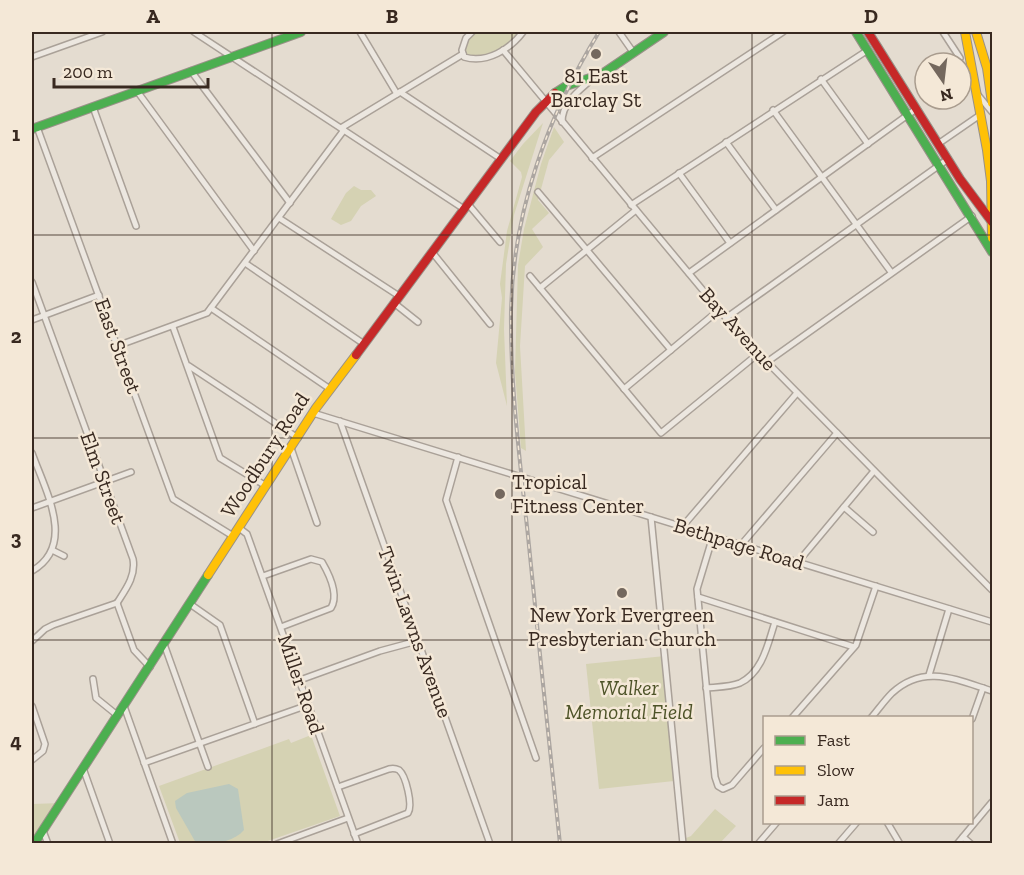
<svg xmlns="http://www.w3.org/2000/svg" width="1024" height="875" font-family="'Zilla Slab',serif">
<rect width="100%" height="100%" fill="#e4dcd0"/>
<g fill="#d5d2b3">
<path d="M473,32h48c-17,19 -27,24 -53,25l-5,-7 4,-11z"/>
<path d="M543,123l-29,92 -8,49 -2,65 3,77 -11,-43 6,-65 -2,-14 7,-53 15,-54 -1,-5 -11,-11 13,-17z"/>
<path d="M554,127l10,15 -15,18 -11,40 11,13 -17,16 11,18 -18,19 -5,80 6,105 -5,-3 -6,-76 3,-107 6,-36 17,-65z"/>
<path d="M354,186l7,4h10l5,6 -15,10 -10,15 -10,4 -10,-6 15,-26z"/>
<path d="M665,656l9,125 -75,8 -13,-125z"/>
<path d="M311,735l29,81 -78,27h-82l-21,-57 130,-47 2,4z"/>
<path d="M61,803l-29,40v-39z"/>
<path d="M715,809l21,17 -16,17h-33l-1,-5 5,-2z"/>
</g>
<path fill="#bac8be" d="M229,784l9,5 6,41c-11,13 -32,14 -48,13l-20,-35 -1,-7 12,-8z"/>
<g fill="none" stroke-linecap="round" stroke-linejoin="round">
<defs>
<g id="street">
<path d="M194,32l270,177"/>
<path d="M360,32l37,62"/>
<path d="M472,32l-6,6 -4,12 2,7c23,7 46,-8 59,-25"/>
<path d="M619,32l14,20"/>
<path d="M943,32l17,26"/>
<path d="M503,50l223,268 41,44 225,228"/>
<path d="M32,57l70,-25"/>
<path d="M191,71l99,132"/>
<path d="M821,79l47,65"/>
<path d="M137,91l117,160"/>
<path d="M400,92l101,67"/>
<path d="M978,95l14,17"/>
<path d="M93,107l43,119"/>
<path d="M773,110l118,162"/>
<path d="M562,122c0,-20 17,-31 30,-43"/>
<path d="M37,127l136,372 60,37"/>
<path d="M341,128l122,-74"/>
<path d="M726,142l50,68"/>
<path d="M938,144l42,-29"/>
<path d="M592,158l191,-126"/>
<path d="M679,173l51,70"/>
<path d="M538,192l133,158"/>
<path d="M468,204l32,38"/>
<path d="M631,205l237,-155"/>
<path d="M279,218l120,78"/>
<path d="M432,252l58,72"/>
<path d="M245,263l119,81"/>
<path d="M689,273l227,-164"/>
<path d="M530,276l131,157 98,-80"/>
<path d="M32,282l101,277c3,17 -7,30 -16,44"/>
<path d="M540,288l96,-78"/>
<path d="M394,303l24,19"/>
<path d="M211,308l119,81"/>
<path d="M726,318l222,-159"/>
<path d="M32,320l67,-25"/>
<path d="M173,327l47,131 46,28"/>
<path d="M117,346l90,-33 137,-183"/>
<path d="M767,362l205,-146"/>
<path d="M189,366l109,72"/>
<path d="M624,389l95,-79"/>
<path d="M313,413l679,209"/>
<path d="M340,421l150,423"/>
<path d="M291,448l26,75"/>
<path d="M32,453c13,37 45,92 0,118"/>
<path d="M458,457l-12,43 90,258"/>
<path d="M844,507l29,25"/>
<path d="M32,508l99,-36"/>
<path d="M651,517l32,327"/>
<path d="M682,527l115,-134"/>
<path d="M239,528l8,6 111,310"/>
<path d="M713,536l-16,53 18,188 3,9 5,3 9,-4 32,-37"/>
<path d="M741,545l96,-112"/>
<path d="M52,550l12,6"/>
<path d="M798,562l76,-91"/>
<path d="M263,576l48,-17 11,3c7,12 17,33 9,46l-50,19"/>
<path d="M698,597l156,50"/>
<path d="M117,603l17,47 16,17"/>
<path d="M190,604l30,21 35,99"/>
<path d="M32,641l13,-12 8,-4 64,-22"/>
<path d="M164,644l44,123"/>
<path d="M929,675l20,-66"/>
<path d="M93,679l3,19 21,17"/>
<path d="M300,680l80,-29 37,-10"/>
<path d="M706,688c11,-1 25,-1 34,-5 23,-11 28,-40 35,-61"/>
<path d="M32,706l13,38 -2,7 -11,9"/>
<path d="M124,706l49,138"/>
<path d="M792,718l64,-73 20,-59"/>
<path d="M871,718c7,-8 13,-17 21,-25 32,-30 65,-13 100,-2"/>
<path d="M972,719l11,-31"/>
<path d="M144,763l164,-58"/>
<path d="M83,768l27,76"/>
<path d="M338,787l51,-18c4,-1 6,-1 10,1 7,6 14,35 9,43l-54,21"/>
<path d="M887,822l13,22"/>
<path d="M43,831l5,13"/>
<path d="M963,837l8,7"/>
<path d="M277,844l71,-26"/>
<path d="M758,844l19,-22"/>
<path d="M838,844l19,-22"/>
<path d="M957,844l35,-42"/>
</g>
<g id="fast">
<path d="M856,32l136,220"/>
<path d="M555,93l11,-7 36,-12 62,-42"/>
<path d="M32,129l269,-97"/>
<path d="M34,844l174,-269"/>
</g>
<g id="slow">
<path d="M965,32l22,118 4,31 1,57"/>
<path d="M976,32l11,36 5,35"/>
<path d="M208,575l108,-167 40,-53"/>
</g>
<g id="jam">
<path d="M868,32l92,147 32,43"/>
<path d="M356,355l180,-243 19,-19"/>
</g>
</defs>
<use href="#street" stroke="#aaa198" stroke-width="8"/>
<use href="#fast" stroke="#999188" stroke-width="10"/>
<use href="#slow" stroke="#999188" stroke-width="10"/>
<use href="#jam" stroke="#999188" stroke-width="10"/>
<use href="#street" stroke="#ece7e0" stroke-width="5"/>
<use href="#fast" stroke="#4caf50" stroke-width="8"/>
<use href="#slow" stroke="#ffc107" stroke-width="8"/>
<use href="#jam" stroke="#c62828" stroke-width="8"/>
<defs>
<path id="rail" d="M560,844c-11,-103 -22,-205 -32,-308 -8,-75 -18,-150 -17,-226 2,-99 37,-195 88,-278"/>
</defs>
<use href="#rail" stroke="#aca6a1" stroke-width="4"/>
<use href="#rail" stroke="#f4e8d7" stroke-width="1.5" stroke-dasharray="4.5" stroke-linecap="butt"/>
</g>
<path fill="none" stroke="#382920" stroke-width="1.5" stroke-opacity="0.55" d="M272,32v812M512,32v812M752,32v812M32,235h960M32,438h960M32,640h960"/>
<g fill="#74685e" stroke="#f4e8d7" stroke-width="2">
<circle cx="596" cy="54" r="6"/>
<circle cx="500" cy="494" r="6"/>
<circle cx="622" cy="593" r="6"/>
</g>
<g text-anchor="middle" stroke-width="5" stroke-linejoin="round" paint-order="stroke">
<g font-size="21" fill="#382920" stroke="#f4e8d7">
<text x="596" y="83">81 East<tspan x="596" dy="24">Barclay St</tspan></text>
<text x="512" y="489" text-anchor="start">Tropical<tspan x="512" dy="24">Fitness Center</tspan></text>
<text x="622" y="622">New York Evergreen<tspan x="622" dy="24">Presbyterian Church</tspan></text>
</g>
<g font-size="21" fill="#382920" stroke="#f4e8d7">
<text transform="translate(738 329) rotate(48)" y="7">Bay Avenue</text>
<text transform="translate(118 346) rotate(70)" y="7">East Street</text>
<text transform="translate(265 455) rotate(-57)" y="7">Woodbury Road</text>
<text transform="translate(103 478) rotate(70)" y="7">Elm Street</text>
<text transform="translate(739 544) rotate(17)" y="7">Bethpage Road</text>
<text transform="translate(415 632) rotate(70)" y="7">Twin Lawns Avenue</text>
<text transform="translate(301 684) rotate(71)" y="7">Miller Road</text>
</g>
<g font-size="21" font-style="italic" fill="#4d5328" stroke="#f4e8d7">
<text x="629" y="695">Walker<tspan x="629" dy="24">Memorial Field</tspan></text>
</g>
</g>
<rect width="1024" height="875" fill="none" stroke="#f4e8d7" stroke-width="66"/>
<rect x="763" y="716" width="210" height="108" fill="#f4e8d7" stroke="#a99c8e" stroke-width="1.5"/>
<rect x="775" y="736" width="30" height="9" fill="#4caf50" stroke="#a99c8e" stroke-width="1.5"/>
<text x="817" y="746" font-size="18" fill="#382920">Fast</text>
<rect x="775" y="766" width="30" height="9" fill="#ffc107" stroke="#a99c8e" stroke-width="1.5"/>
<text x="817" y="776" font-size="18" fill="#382920">Slow</text>
<rect x="775" y="796" width="30" height="9" fill="#c62828" stroke="#a99c8e" stroke-width="1.5"/>
<text x="817" y="806" font-size="18" fill="#382920">Jam</text>
<g transform="translate(943 81) rotate(166)"><circle r="28" fill="#f4e8d7" stroke="#a99c8e" stroke-width="1.5"/>
<path d="M0-4.5L10 22L0 15L-10 22Z" fill="#74685e"/>
<text y="-9" font-size="16" font-weight="bold" text-anchor="middle" fill="#382920">N</text>
</g>
<path d="M54 78v9h154v-9" fill="none" stroke="#382920" stroke-width="3"/>
<text x="63" y="78" font-size="18" fill="#382920" stroke="#f4e8d7" stroke-width="4.5" paint-order="stroke">200 m</text>
<rect x="33" y="33" width="958" height="809" fill="none" stroke="#382920" stroke-width="2"/>
<g font-size="20" text-anchor="middle" font-weight="bold" fill="#382920">
<text x="153" y="23">A</text>
<text x="392" y="23">B</text>
<text x="632" y="23">C</text>
<text x="871" y="23">D</text>
<text x="16" y="141">1</text>
<text x="16" y="343">2</text>
<text x="16" y="545">3</text>
<text x="16" y="748">4</text>
</g>
</svg>
